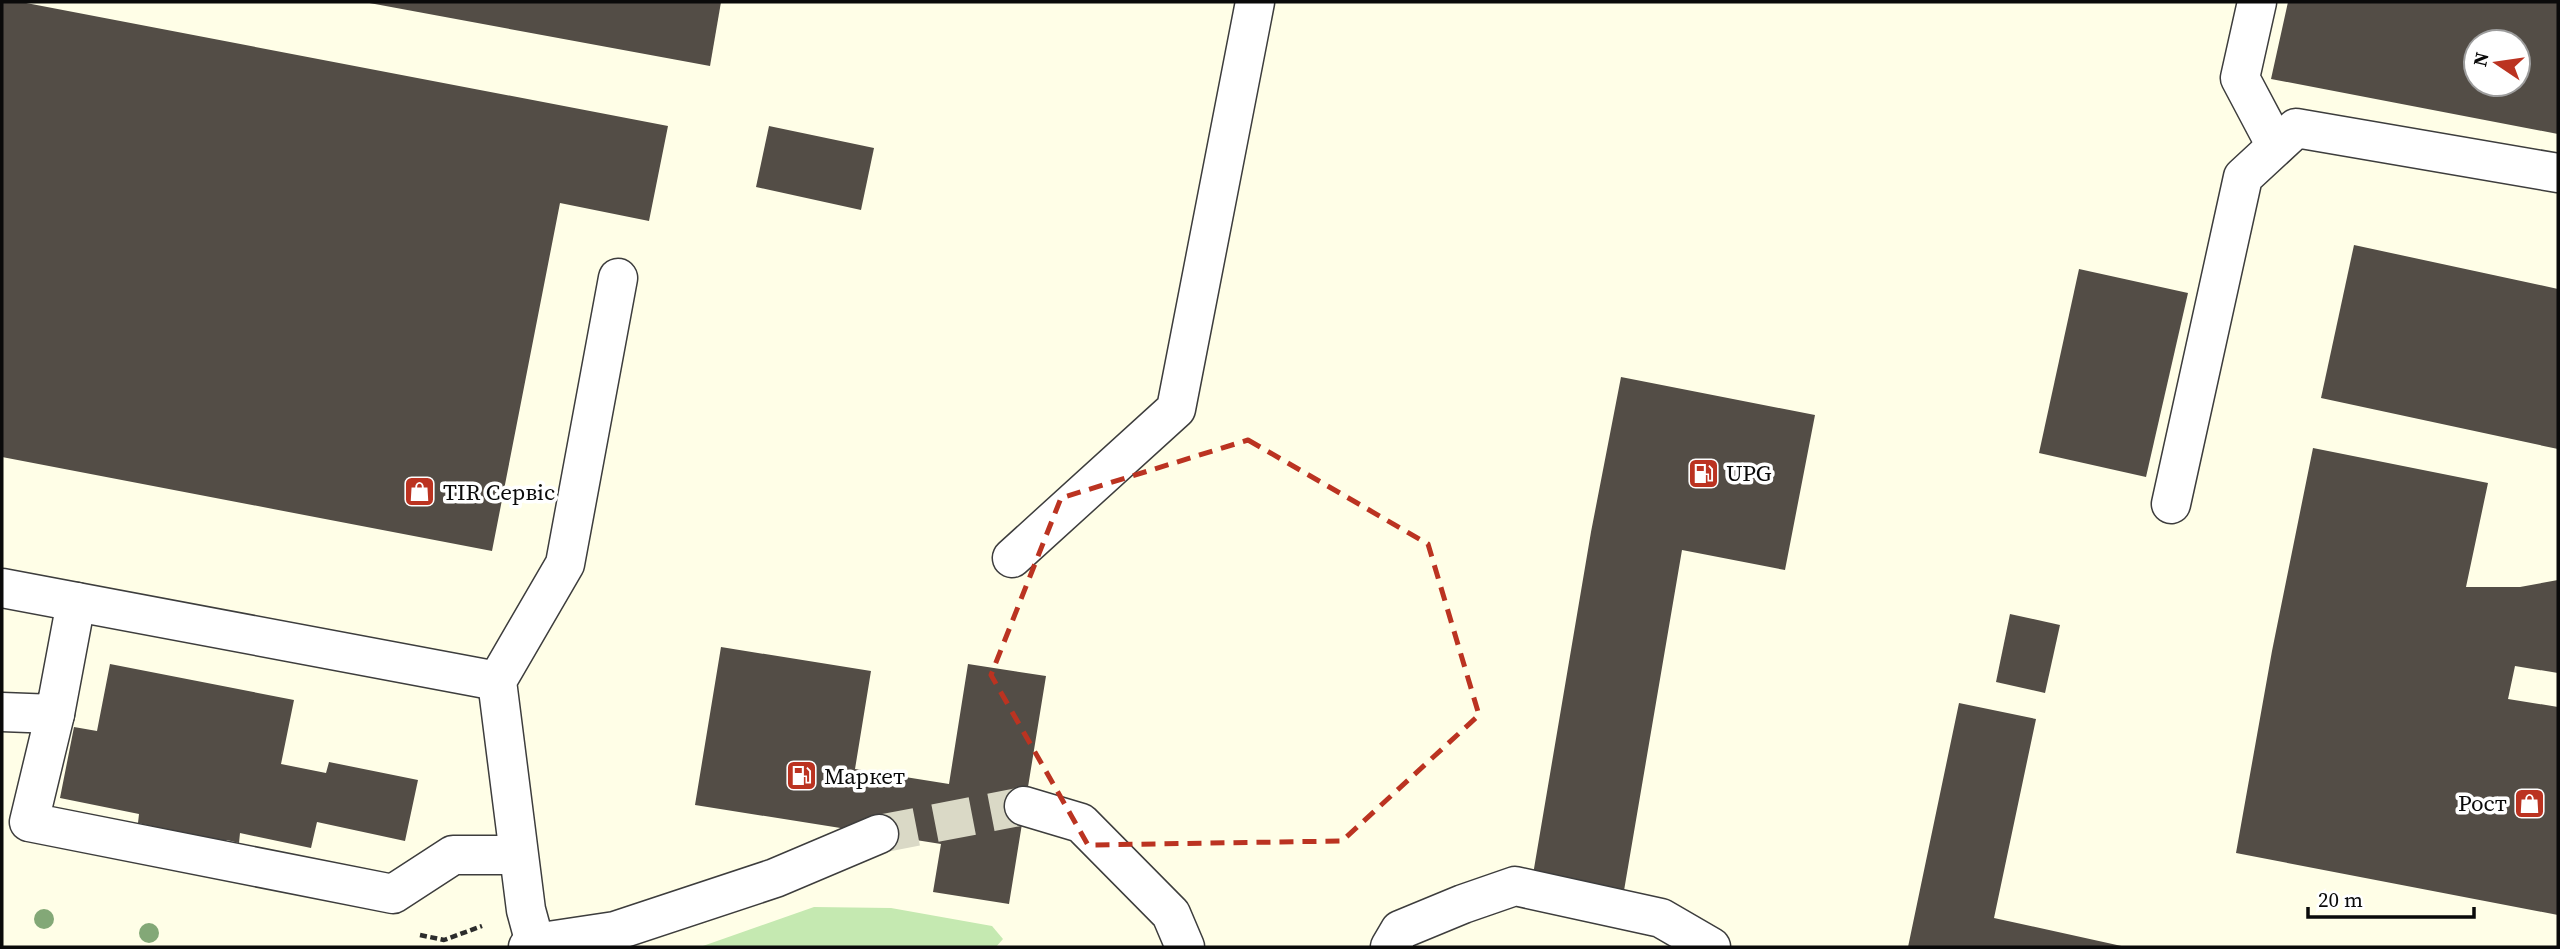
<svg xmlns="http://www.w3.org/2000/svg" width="2560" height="949" font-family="'Source Serif 4',serif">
<rect width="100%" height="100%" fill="#fffee7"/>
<path fill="#c5e9b1" d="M814,907l77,1 101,18 11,13 -7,8h-296z"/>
<g fill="#534d46" fill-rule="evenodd">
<path d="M2,2h19l647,124 -19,95 -89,-18 -68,348 -490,-94z"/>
<path d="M364,2h357l-11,64z"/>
<path d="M2288,2h270v132l-287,-55zM2476,42h42v42h-42z"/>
<path d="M769,126l105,22 -13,62 -105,-23z"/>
<path d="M2354,245l204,44v160l-237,-51z"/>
<path d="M2079,269l109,24 -42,184 -107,-24z"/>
<path d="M1621,377l194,38 -30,155 -103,-20 -63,370 -91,-16 63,-372z"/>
<path d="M2313,448l175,35 -22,104h54l38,-7v93l-43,-7 -7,33 50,8v208l-322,-62 36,-202z"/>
<path d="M2010,614l50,11 -15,68 -49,-11z"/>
<path d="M721,647l150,24 -16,98 94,15 19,-120 78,12 -37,228 -76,-12 8,-48 -246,-39z"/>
<path d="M110,664l184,36 -13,64 45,9 3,-11 89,18 -13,61 -88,-19 -6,26 -71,-15 -1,10 -12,-3 -14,7 -52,-10 -10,-11 -13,-3 1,-9 -79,-16 14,-71 23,4z"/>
<path d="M1959,703l77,16 -42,199 132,29h-218z"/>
</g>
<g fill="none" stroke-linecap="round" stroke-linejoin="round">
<path stroke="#dad9c6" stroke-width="38" stroke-dasharray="38 19" stroke-linecap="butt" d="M879,834l145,-28"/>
<defs>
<g id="minor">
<path d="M2257,2l-17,76 36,68"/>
<path d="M2171,504l72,-327 53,-49 262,45"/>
<path d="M1012,558l164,-149 79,-407"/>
<path d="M2,588l495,93"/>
<path d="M2,712l53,2 21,-112"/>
<path d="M55,714l-26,108 364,72 60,-39h65"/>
<path d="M1024,806l57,17 90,91 14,33"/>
<path d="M535,943l-9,-33 -29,-229 68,-117 53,-286"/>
<path d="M528,947l7,-4 80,-12 160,-53 104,-44"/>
<path d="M1390,947l10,-17 63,-26 52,-18 146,32 50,29"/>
</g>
</defs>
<use href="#minor" stroke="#3d3d3d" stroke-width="41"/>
<path stroke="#2c2c2c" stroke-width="4.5" stroke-dasharray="7 3.5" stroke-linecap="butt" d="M420,935l24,5 38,-14"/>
<use href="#minor" stroke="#fff" stroke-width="38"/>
</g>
<g fill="#83a877">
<circle cx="44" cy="919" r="10"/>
<circle cx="149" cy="933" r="10"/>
</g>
<path fill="none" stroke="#bb3321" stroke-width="5" stroke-dasharray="14 9" stroke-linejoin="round" d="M1248,440l180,104 51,171 -137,126 -254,4 -97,-170 70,-177z"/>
<defs>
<symbol id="fuel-square" viewBox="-11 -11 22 22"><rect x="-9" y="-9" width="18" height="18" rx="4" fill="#bb3321" stroke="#fff"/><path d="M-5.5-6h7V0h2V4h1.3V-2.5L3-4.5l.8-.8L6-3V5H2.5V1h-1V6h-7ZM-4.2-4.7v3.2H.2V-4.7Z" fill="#fff"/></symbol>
<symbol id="shop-square" viewBox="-11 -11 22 22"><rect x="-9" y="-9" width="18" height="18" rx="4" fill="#bb3321" stroke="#fff"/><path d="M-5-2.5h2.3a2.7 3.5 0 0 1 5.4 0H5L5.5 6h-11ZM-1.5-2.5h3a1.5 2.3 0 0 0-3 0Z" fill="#fff"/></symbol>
</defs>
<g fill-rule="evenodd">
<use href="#fuel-square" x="1686" y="456" width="35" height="35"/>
<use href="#shop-square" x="402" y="474" width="35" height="35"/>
<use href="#fuel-square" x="784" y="758" width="35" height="35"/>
<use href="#shop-square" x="2512" y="786" width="35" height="35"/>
</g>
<g text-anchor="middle" stroke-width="7" stroke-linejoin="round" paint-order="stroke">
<g font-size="23" fill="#0a0a0a" stroke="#fff" text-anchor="start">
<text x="1726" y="481">UPG</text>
<text x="443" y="500">TIR Сервіс</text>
<text x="824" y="784">Маркет</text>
<text x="2507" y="811" text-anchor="end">Рост</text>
</g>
</g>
<rect width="2560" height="949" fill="none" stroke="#0a0a0a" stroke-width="7"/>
<g transform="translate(2497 63) rotate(283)"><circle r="33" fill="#ffffff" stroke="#9d9d9d" stroke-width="2"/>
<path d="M0-5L12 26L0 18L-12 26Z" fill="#bb3321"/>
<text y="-10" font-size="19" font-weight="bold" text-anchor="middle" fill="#0a0a0a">N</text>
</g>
<path d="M2308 907v10h166v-10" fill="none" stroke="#0a0a0a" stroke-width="3.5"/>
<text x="2318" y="907" font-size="21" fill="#0a0a0a" stroke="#ffffff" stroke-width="5" paint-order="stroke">20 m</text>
</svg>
